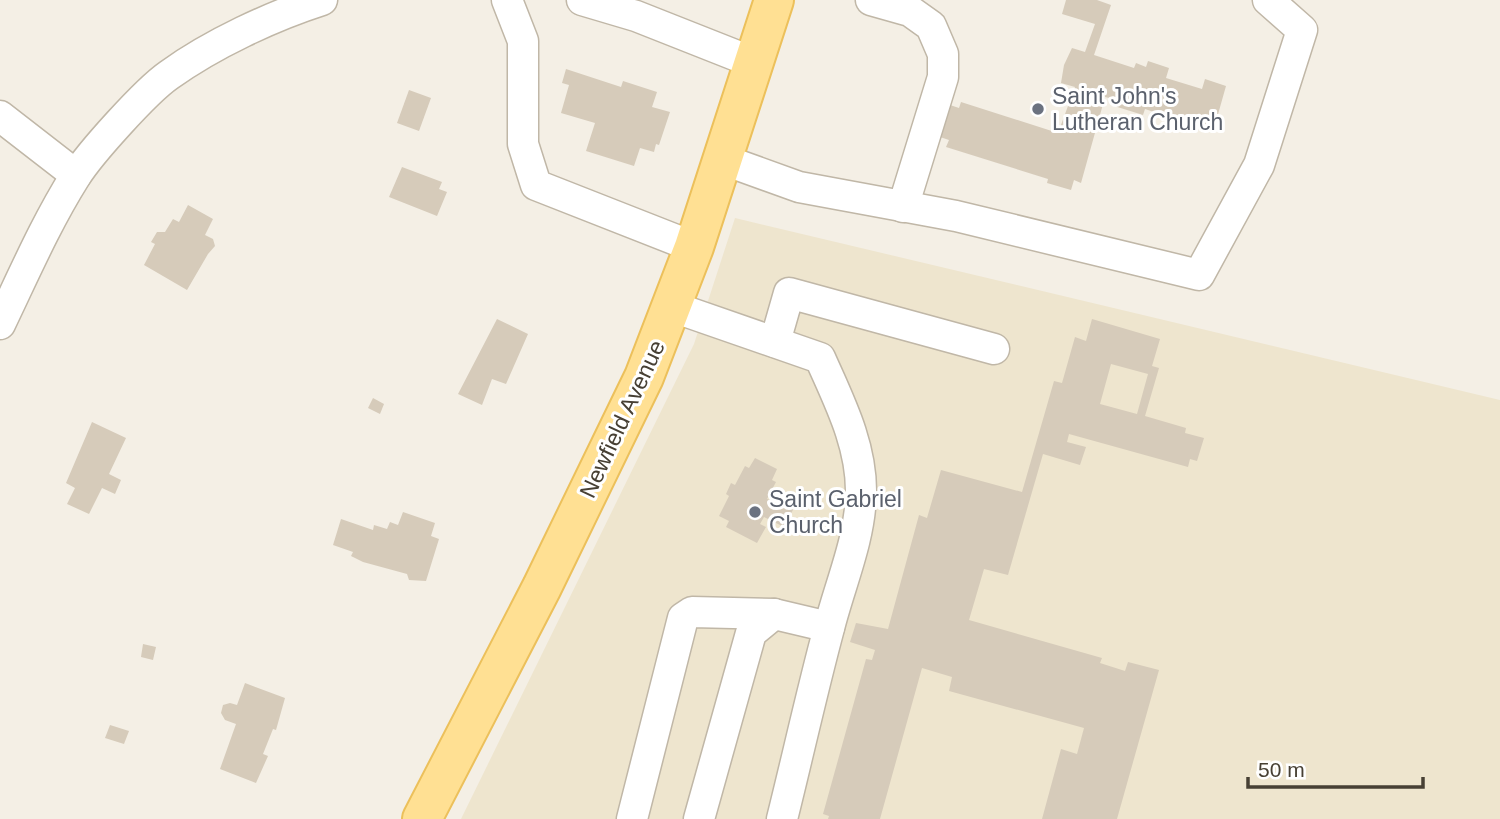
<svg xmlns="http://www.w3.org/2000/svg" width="1500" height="819" font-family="Helvetica,sans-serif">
<rect width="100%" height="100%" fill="#f4efe5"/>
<path fill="#eee5ce" d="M735,218l765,182v419h-1039l233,-475z"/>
<g fill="#d6cbba" fill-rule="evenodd">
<path d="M1066,0h31l14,5 -17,50 40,13 2,-5 10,4 2,-6 21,7 -3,10 36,11 3,-10 21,7 -13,46 -68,-23 -2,6 -32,-10 2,-6 -8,-2 -24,86 -7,-3 -3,10 -24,-7 1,-4 -102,-32 3,-7 -9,-3 10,-32 9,3 2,-6 97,31 17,-46 -14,-4 3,-18 8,-17 13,4 10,-28 -33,-10z"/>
<path d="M566,69l55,18 2,-6 34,11 -5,15 18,5 -11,33 -3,-1 -2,8 -14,-4 -6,18 -48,-15 9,-28 -34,-10 8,-28 -7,-2z"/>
<path d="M409,90l22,8 -12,33 -22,-8z"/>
<path d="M402,167l40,15 -3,7 8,3 -10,24 -48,-19z"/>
<path d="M188,205l25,14 -8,16 8,4 2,7 -7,8 -21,36 -43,-25 11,-21 -4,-2 6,-10h8l8,-13 6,3z"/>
<path d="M497,319l31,15 -22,50 -14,-5 -10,26 -24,-11z"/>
<path d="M1092,319l68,20 -8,27 7,2 -14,48 41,12 -1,5 19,5 -7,23 -7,-2 -2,8 -119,-33 -2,8 19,5 -6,18 -37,-11 -35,121 -24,-6 -15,51 133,38 -2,5 25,8 3,-9 31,8 -42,149h-75l19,-70 16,5 7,-26 -135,-37 3,-14 -30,-9 -42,151h-52l1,-3 -6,-2 43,-155 6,1 3,-10 -25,-8 6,-19 32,6 31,-114 8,3 14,-48 81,22 32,-111 8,2 13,-46 11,4zM1111,364l37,10 -11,40 -37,-10z"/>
<path d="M373,398l11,6 -4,10 -12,-6z"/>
<path d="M92,422l34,16 -17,36 12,6 -6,14 -13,-6 -13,26 -22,-10 8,-16 -9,-5z"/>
<path d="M755,458l22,11 -5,11 4,2 -9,17 3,1 3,-5 22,11 -11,21 -20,-10 -4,7 6,3 -9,16 -31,-16 3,-6 -10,-5 10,-20 -3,-2 5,-11 4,2 10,-19 4,2z"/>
<path d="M403,512l32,11 -4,13 8,3 -13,42 -17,-1 -2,-6 -44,-12 -12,-6 2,-4 -20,-7 8,-26 32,11 1,-5 13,4 3,-7 8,3z"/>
<path d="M143,644l13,3 -3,13 -12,-3z"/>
<path d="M245,683l40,15 -9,32 -3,-1 -10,25 5,2 -12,27 -36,-14 16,-45 -11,-4 -4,-7 2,-8 7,-2 7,2z"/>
<path d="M110,725l19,6 -5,13 -19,-6z"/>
</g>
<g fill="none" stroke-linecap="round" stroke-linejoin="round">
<defs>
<g id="minor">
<path d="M507,0l16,41v103l13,41 158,62"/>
<path d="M582,0l54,16 119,47"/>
<path d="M871,0l39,11 21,15 12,28v23l-40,130"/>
<path d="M0,116l76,59"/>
<path d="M724,160l75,27 157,29 243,59 60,-110 43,-135 -34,-30"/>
<path d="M673,307l147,51c19,43 42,87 41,136 -1,46 -21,90 -32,134 -17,63 -31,127 -47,191"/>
<path d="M0,324c24,-50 46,-101 75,-147 15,-24 71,-86 94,-102 43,-31 103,-59 153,-75"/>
<path d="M775,342l14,-49 205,56"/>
<path d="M632,819l51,-201 9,-6 82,2 55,13"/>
<path d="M699,819l52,-186 23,-19"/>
</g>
<path id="major" d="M422,819l120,-232 102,-210 50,-130 80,-247"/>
</defs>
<use href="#minor" stroke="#c0b7a7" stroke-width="33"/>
<use href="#major" stroke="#ecc05b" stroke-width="42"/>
<use href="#minor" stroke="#fff" stroke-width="30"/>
<use href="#major" stroke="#ffe093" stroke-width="38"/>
</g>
<g fill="#6b7280" stroke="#fff" stroke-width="2.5">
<circle cx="1038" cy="109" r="7"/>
<circle cx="755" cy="512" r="7"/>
</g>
<g text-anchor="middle" stroke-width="6" stroke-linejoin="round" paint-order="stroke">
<g font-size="23" fill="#5b616d" stroke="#fff" text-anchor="start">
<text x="1052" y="104">Saint John's<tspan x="1052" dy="26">Lutheran Church</tspan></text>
<text x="769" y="507">Saint Gabriel<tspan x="769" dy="26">Church</tspan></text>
</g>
<g font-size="23" fill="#474034" stroke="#fff">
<text transform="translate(622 419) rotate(-65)" y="8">Newfield Avenue</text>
</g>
</g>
<path d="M1248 777v10h175v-10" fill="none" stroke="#474034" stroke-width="3.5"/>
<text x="1258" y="777" font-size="21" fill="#474034" stroke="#ffffff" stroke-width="5" paint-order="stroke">50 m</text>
</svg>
